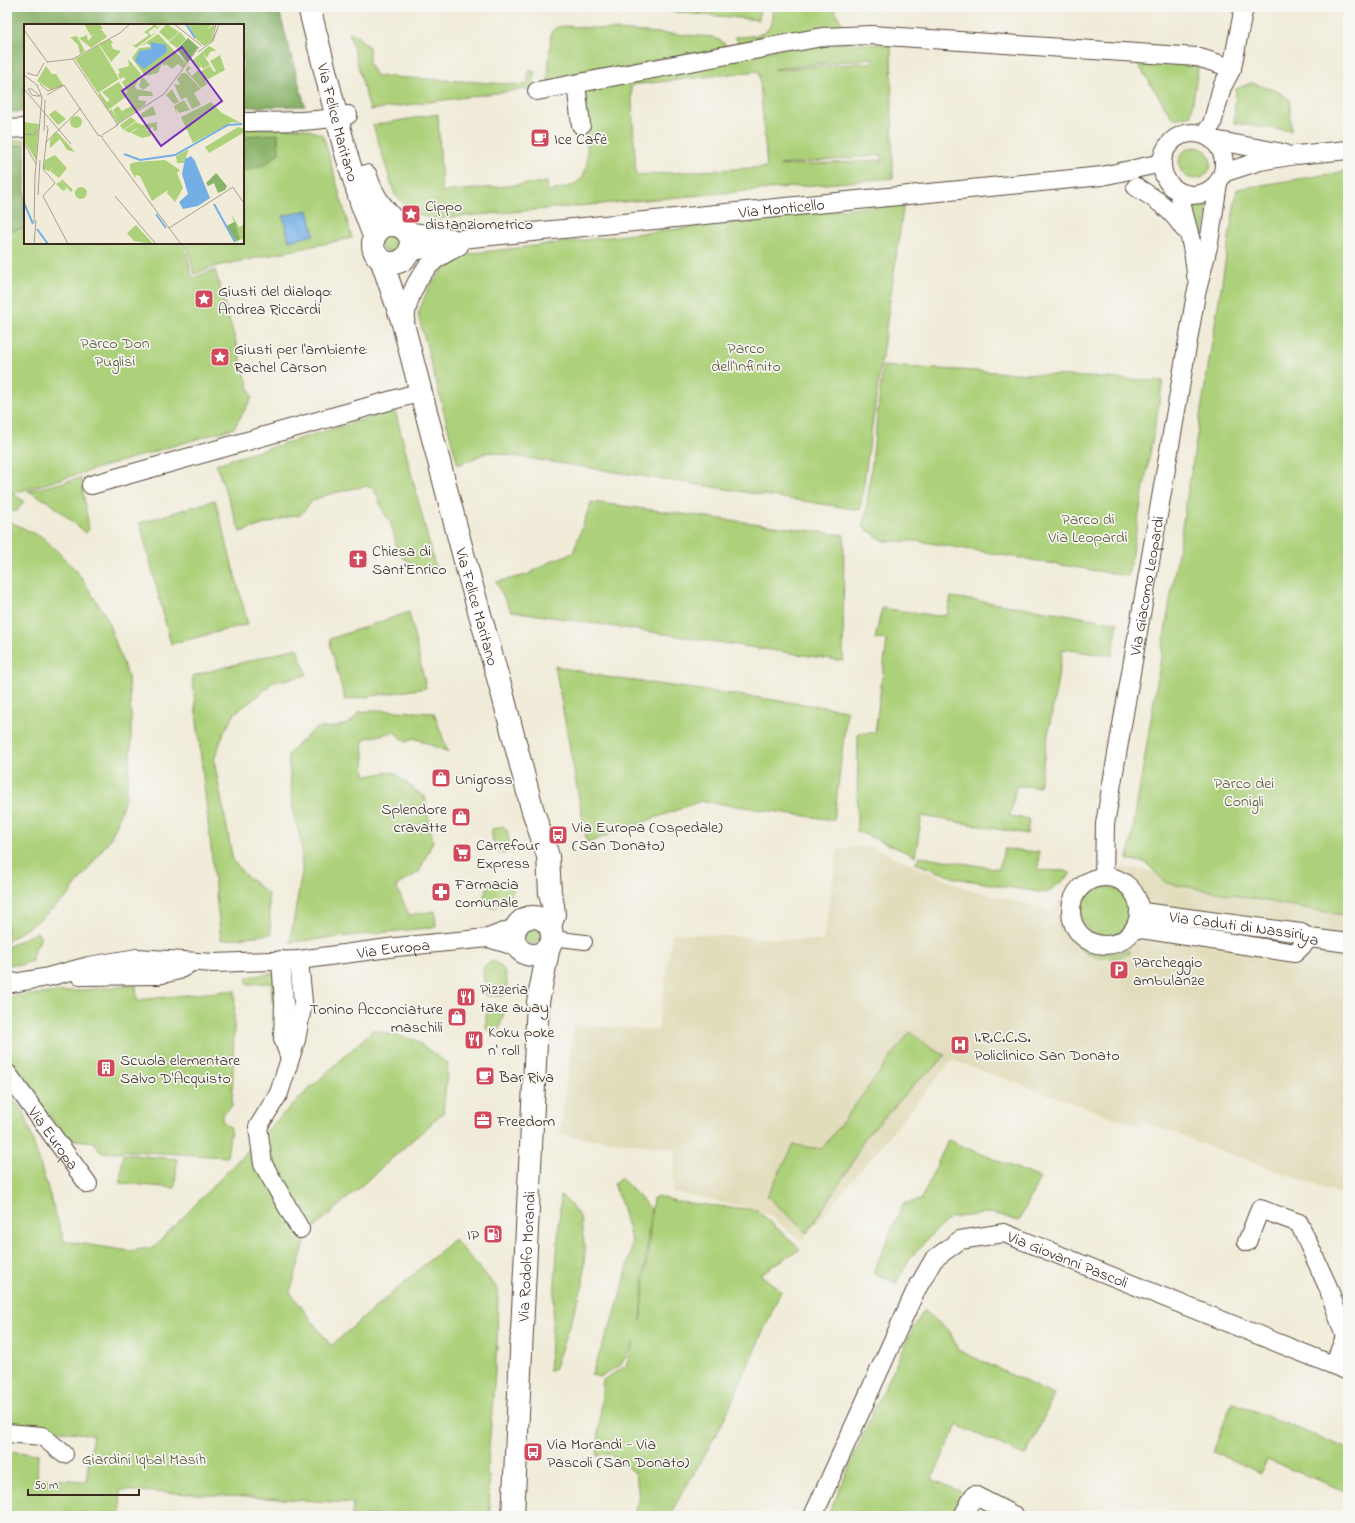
<svg xmlns="http://www.w3.org/2000/svg" width="1355" height="1523" font-family="'Indie Flower',sans-serif">
<rect width="100%" height="100%" fill="#f6f6f2"/>
<filter id="ink" filterUnits="userSpaceOnUse"><feTurbulence type="fractalNoise" baseFrequency=".025" numOctaves="2"/><feDisplacementMap in="SourceGraphic" scale="8" xChannelSelector="R" yChannelSelector="G"/><feConvolveMatrix kernelMatrix="1 2 1 2 8 2 1 2 1" color-interpolation-filters="sRGB"/></filter>
<filter id="wash" filterUnits="userSpaceOnUse"><feTurbulence type="fractalNoise" baseFrequency=".012" numOctaves="4" result="noise"/><feDisplacementMap in="SourceGraphic" scale="16" xChannelSelector="R" yChannelSelector="G"/><feGaussianBlur stdDeviation="0.9" result="paint"/><feColorMatrix in="noise" values="0 0 0 0 0 0 0 0 0 0 0 0 0 0 0 0 0 1.4 0 .05"/><feComposite in="paint" operator="in"/></filter>
<g filter="url(#wash)">
<rect width="100%" height="100%" fill="#f1ecd9"/>
<path fill="#e1dcba" d="M870,846l95,42 86,22 32,-34 41,-9 224,36v294l-205,-75 -3,5 -188,-67 -150,181 -39,-30 -90,-19 2,-43 -115,-14 14,-110 84,5 14,-97 151,8 15,-92z"/>
<g fill="#add17a" stroke="#747e4c" fill-rule="evenodd">
<path d="M624,7h136l-1,13z"/>
<path d="M773,7h60l10,19 -101,23 -7,-12c12,-1 32,1 36,-14 1,-5 1,-11 2,-16z"/>
<path d="M565,26l148,11 10,5 5,7 -179,34 -1,-5 3,-46 6,-5z"/>
<path d="M349,33l5,1 15,13v16l7,13 151,9 2,-14h5v12l-1,5 -163,22z"/>
<path d="M818,42l73,3 2,133 -461,41 -20,-7 -17,-17 -22,-70 65,-11 4,78 105,-10 1,9c11,-2 23,-3 32,-11 15,-14 2,-73 0,-94zM873,58l1,4 -100,8v-1zM759,71l8,96 -131,8 -5,-90zM882,155l1,5 -103,6v-1z"/>
<path d="M1134,58l57,5 7,5 -7,47 -18,4z"/>
<path d="M1251,83l26,8 13,9 1,31 -57,-8 2,-34z"/>
<path d="M303,128l20,7 29,103 -135,28 -23,8 -6,-31h55v-114z"/>
<path d="M25,140v103h160l7,35 23,-8 37,128 -18,30 -227,67v-354z"/>
<circle cx="1195" cy="163" r="16"/>
<path d="M1348,171v745l-182,-33 -21,-21 -17,-2 109,-671z"/>
<path d="M1209,197l-8,54 -16,-51 6,1z"/>
<path d="M904,202l-44,308 -372,-58 -30,13 -40,-151 10,-25 15,-20 23,-15z"/>
<circle cx="390" cy="242" r="10"/>
<path d="M883,366l280,15 -35,195 -210,-35h-34l-21,-14 3,-13z"/>
<path d="M395,410l41,160 -10,4 -28,-20 -5,-23 -3,-9 -9,-15 -2,-8 -6,-11 -7,-2c-15,3 -36,7 -50,13 -8,3 -10,13 -18,17l-4,-1 -54,17 -24,-68z"/>
<path d="M81,478l8,51 -3,4 -37,-31 -21,-11z"/>
<path d="M13,494l11,7 -8,11 -9,-3v-13z"/>
<path d="M215,500l33,124 -77,20 -31,-121z"/>
<path d="M591,502l253,33 -1,126 -332,-50 -15,-29 31,-7 26,-15 20,-7z"/>
<path d="M7,520l38,19 31,31 30,46 22,61 3,36v33l-5,49 -10,31 -6,13 -42,57 -29,24 -32,21z"/>
<path d="M951,597l90,13 77,13 -6,33 -49,-7 -24,138 -23,-1 -6,30 19,3 -2,15 -105,-18 -7,40 -58,-25 1,-98h17l12,-93 -12,-1 7,-31 56,8 9,-1z"/>
<path d="M409,612l17,76 -81,12 -14,-52 -1,-9z"/>
<path d="M297,648l10,27 -34,7 -15,14 -22,16 -12,20 -10,28 19,100 13,16 22,18 3,40 -50,6 -29,-264z"/>
<path d="M555,666l51,11 241,33 -13,110 -133,-19 -114,42z"/>
<path d="M376,710l58,3 14,39 -34,-14 -8,4 -12,-10 -31,7 2,37 28,-4 32,26 8,43 -14,31 -23,14 13,29 26,-4 1,16 -146,15 12,-71 -1,-31 -7,-24 -6,-61 11,-12 17,-15 19,-1 15,-4 9,-11z"/>
<path d="M503,826l4,4 4,21 -7,3 -5,-1c-5,-6 -8,-16 -7,-24z"/>
<path d="M1004,849l35,3 -1,18 28,1 5,3 -24,19 -41,-6 -51,-9 -40,-15 5,-7 79,13z"/>
<path d="M491,880l23,8c-4,11 -11,18 -23,20l-8,-6 1,-7z"/>
<circle cx="1106" cy="912" r="25"/>
<circle cx="533" cy="936" r="8"/>
<path d="M37,932l4,6 -9,17v6l-12,4 -13,-1v-17z"/>
<path d="M1070,932c19,22 31,26 58,18l3,3c-28,12 -45,4 -64,-17z"/>
<path d="M492,961c11,4 15,12 15,23 0,5 1,8 -3,12h-17l-2,-2 -2,-27z"/>
<path d="M275,973l3,29 -6,1 -1,-20 -24,1v-7z"/>
<path d="M136,985l1,15 98,-10 -3,116 -8,6 -2,9 9,7 -4,29 -98,-6 -27,2 -8,-11 -27,-3 -60,-79v-63z"/>
<path d="M488,1009h17l-6,21 -8,1 -5,-2v-14z"/>
<path d="M373,1030l42,10 33,24 -5,49 -135,120 -18,59 41,54 123,-107 44,50 -1,57 -10,128 2,1 1,41h-138l1,-13 -233,-13 1,26h-114v-65l31,3 -1,24 49,3 7,-46 -86,-11v-333l17,21 40,129 66,10 24,-4 136,-140z"/>
<path d="M910,1032l22,17 13,6 -8,10 -23,19 -17,20 -32,33 -15,30 -43,66 -40,-37 27,-51 28,4z"/>
<path d="M948,1140l92,38 -21,43 -27,-8 -42,5 -19,17 -20,22 -15,26 -23,-10 30,-69 18,-4z"/>
<path d="M123,1154l54,5 -2,29 -55,-5z"/>
<path d="M621,1178l30,31 -7,64 -3,48 12,-123 6,-2 19,6 79,8 43,39 -40,25 21,17 -60,135 -52,90h-36l6,-18 -3,-24 -28,-21 -11,3 6,-76 23,-14 8,-24 -13,23 -21,12 -9,-2 23,-59 10,-33 8,-40 -10,-38 -8,-21z"/>
<path d="M561,1195l9,9 10,13 5,32 -2,36 -29,85 -5,1z"/>
<path d="M924,1310l26,22 8,18 96,45 -28,61 -69,-31 -25,54 36,16 -10,21h-130l46,-106 39,-81z"/>
<path d="M1232,1402l116,47v43l-81,-32 -6,13 -48,-21z"/>
</g>
<g fill="#8ab36a" stroke="#626e44">
<path d="M7,7h271l27,99 -62,1v-82h-218v87h-18z"/>
<path d="M278,134l1,19 -12,11 -24,7v-35z"/>
<path d="M25,145v83l-18,4v-86z"/>
</g>
<path fill="#75aee5" stroke="#586c82" d="M308,210l6,25 -25,6 -6,-25z"/>
</g>
<g filter="url(#ink)">
<g fill="none" stroke-linecap="round" stroke-linejoin="round">
<defs>
<path id="pedestrian" d="M552,938l33,4"/>
<g id="minor">
<path d="M576,84l5,41"/>
<path d="M537,91l285,-54 49,-2 326,22 35,11"/>
<path d="M243,122c35,-1 72,1 105,-7"/>
<path d="M7,129l18,-1"/>
<circle cx="1193" cy="164" r="31"/>
<path d="M1208,136v-7l4,-5 10,-37 10,-19 12,-61"/>
<path d="M1214,140l69,13"/>
<path d="M1223,173l37,-12 36,-6 52,-5"/>
<path d="M1136,187c20,12 36,23 48,42"/>
<path d="M1179,192c5,28 16,54 17,84"/>
<path d="M406,231l46,7"/>
<path id="s1" d="M408,253l53,-14 641,-63 60,-13"/>
<path d="M405,329c-1,-24 11,-53 29,-68 8,-6 16,-10 25,-15"/>
<path d="M91,485l330,-93"/>
<circle cx="1105" cy="911" r="34"/>
<path id="s2" d="M1104,877l1,-53 91,-530 13,-51 9,-60"/>
<path id="s3" d="M1139,914l4,-2 158,21 9,5 38,5"/>
<path d="M1135,928l160,25 15,-15"/>
<path d="M488,938l30,9"/>
<path d="M281,960l3,43 -1,36 7,19"/>
<path d="M299,960l4,42 -7,38 -17,53 -21,34 5,37 37,65"/>
<path d="M80,976l78,-1 21,-5 11,-7"/>
<path id="s4" d="M7,984l41,-7 41,-11 48,-8 77,5 85,-3 97,-13 92,-9 27,-10"/>
<path id="s5" d="M7,1073l81,111"/>
<path d="M1247,1242l13,-33 39,14 29,64 17,50 -11,28"/>
<path d="M7,1433l35,3 22,18"/>
<path id="s6" d="M813,1516l102,-224 19,-33 26,-19 44,-7 344,138"/>
<path d="M963,1516l11,-21 41,21"/>
</g>
<g id="tertiary">
<path id="s7" d="M309,7l36,143 16,52 13,34"/>
<path d="M366,176c6,21 18,35 33,50"/>
<circle cx="392" cy="244" r="19"/>
<path id="s8" d="M381,259l21,61 64,245 36,127 30,116 16,48 2,37 3,12 1,9 -4,13"/>
<circle cx="533" cy="936" r="19"/>
<path id="s9" d="M513,1516l25,-514 11,-56"/>
</g>
</defs>
<use href="#pedestrian" stroke="#56473a" stroke-width="16"/>
<use href="#minor" stroke="#56473a" stroke-width="20"/>
<use href="#tertiary" stroke="#56473a" stroke-width="24"/>
<use href="#pedestrian" stroke="#fff" stroke-width="14"/>
<use href="#minor" stroke="#fff" stroke-width="18"/>
<use href="#tertiary" stroke="#fff" stroke-width="22"/>
</g>
</g>
<defs>
<symbol id="cafe-square" viewBox="-11 -11 22 22"><rect x="-9" y="-9" width="18" height="18" rx="4" fill="#d1495b" stroke="#f6f6f2"/><path d="M-5.5-4.5H6V0H3Q3 3.5 0 3.5H-2.5Q-5.5 3.5-5.5 0ZM3-3.2v2h1.7v-2ZM-6 4.5H4V6H-6Z" fill="#fff"/></symbol>
<symbol id="sight-square" viewBox="-11 -11 22 22"><rect x="-9" y="-9" width="18" height="18" rx="4" fill="#d1495b" stroke="#f6f6f2"/><path d="M0-6L1.8-2.2L6-1.7L2.9 1.2L3.7 5.4L0 3.3L-3.7 5.4L-2.9 1.2L-6-1.7L-1.8-2.2Z" fill="#fff"/></symbol>
<symbol id="church-square" viewBox="-11 -11 22 22"><rect x="-9" y="-9" width="18" height="18" rx="4" fill="#d1495b" stroke="#f6f6f2"/><path d="M-1.2-6h2.4v3.5h3.3v2.4h-3.3V6h-2.4V-.1h-3.3v-2.4h3.3Z" fill="#fff"/></symbol>
<symbol id="shop-square" viewBox="-11 -11 22 22"><rect x="-9" y="-9" width="18" height="18" rx="4" fill="#d1495b" stroke="#f6f6f2"/><path d="M-5-2.5h2.3a2.7 3.5 0 0 1 5.4 0H5L5.5 6h-11ZM-1.5-2.5h3a1.5 2.3 0 0 0-3 0Z" fill="#fff"/></symbol>
<symbol id="bus-square" viewBox="-11 -11 22 22"><rect x="-9" y="-9" width="18" height="18" rx="4" fill="#d1495b" stroke="#f6f6f2"/><path d="M-5-6H5V4H4V6H2V4H-2V6H-4V4H-5ZM-3.5-4V0h7V-4ZM-3.5 1.2v1.5H-2V1.2ZM2 1.2v1.5H3.5V1.2Z" fill="#fff"/></symbol>
<symbol id="supermarket-square" viewBox="-11 -11 22 22"><rect x="-9" y="-9" width="18" height="18" rx="4" fill="#d1495b" stroke="#f6f6f2"/><path d="M-6-5.5h2.5l.6 2H6L4.5 2H-2.5L-4.4-4H-6ZM-1.5 3.2a1.3 1.3 0 1 0 .1 0ZM3 3.2a1.3 1.3 0 1 0 .1 0Z" fill="#fff"/></symbol>
<symbol id="pharmacy-square" viewBox="-11 -11 22 22"><rect x="-9" y="-9" width="18" height="18" rx="4" fill="#d1495b" stroke="#f6f6f2"/><path d="M-2-6h4v4h4v4h-4v4h-4v-4h-4v-4h4Z" fill="#fff"/></symbol>
<symbol id="parking-square" viewBox="-11 -11 22 22"><rect x="-9" y="-9" width="18" height="18" rx="4" fill="#d1495b" stroke="#f6f6f2"/><path d="M-3.5-5.5H1a3.5 3.5 0 0 1 0 7H-1V5.5H-3.5ZM-1-3.4V-.6H.8a1.4 1.4 0 0 0 0-2.8Z" fill="#fff"/></symbol>
<symbol id="restaurant-square" viewBox="-11 -11 22 22"><rect x="-9" y="-9" width="18" height="18" rx="4" fill="#d1495b" stroke="#f6f6f2"/><path d="M-5-6h1v4h1v-4h1v4h1v-4h1v5L-1.5 .5V6h-2V.5L-5-1ZM5-6V6H3V1.5H1.5Q1.5-4 5-6Z" fill="#fff"/></symbol>
<symbol id="hospital-square" viewBox="-11 -11 22 22"><rect x="-9" y="-9" width="18" height="18" rx="4" fill="#d1495b" stroke="#f6f6f2"/><path d="M-5-5h3v3.5h4V-5h3V5h-3V1.5h-4V5h-3Z" fill="#fff"/></symbol>
<symbol id="building-square" viewBox="-11 -11 22 22"><rect x="-9" y="-9" width="18" height="18" rx="4" fill="#d1495b" stroke="#f6f6f2"/><path d="M-4-6H4V6H1V3H-1V6H-4ZM-2.5-4.3h1.7v1.8h-1.7ZM.8-4.3h1.7v1.8H.8ZM-2.5-1h1.7V.8h-1.7ZM.8-1h1.7V.8H.8Z" fill="#fff"/></symbol>
<symbol id="office-square" viewBox="-11 -11 22 22"><rect x="-9" y="-9" width="18" height="18" rx="4" fill="#d1495b" stroke="#f6f6f2"/><path d="M-6-3h4V-5.5h4V-3h4V5H-6ZM-1-4.5V-3h2v-1.5ZM-6 0V1H6V0Z" fill="#fff"/></symbol>
<symbol id="fuel-square" viewBox="-11 -11 22 22"><rect x="-9" y="-9" width="18" height="18" rx="4" fill="#d1495b" stroke="#f6f6f2"/><path d="M-5.5-6h7V0h2V4h1.3V-2.5L3-4.5l.8-.8L6-3V5H2.5V1h-1V6h-7ZM-4.2-4.7v3.2H.2V-4.7Z" fill="#fff"/></symbol>
</defs>
<g fill-rule="evenodd">
<use href="#cafe-square" x="529" y="127" width="22" height="22"/>
<use href="#sight-square" x="400" y="203" width="22" height="22"/>
<use href="#sight-square" x="193" y="288" width="22" height="22"/>
<use href="#sight-square" x="209" y="346" width="22" height="22"/>
<use href="#church-square" x="347" y="548" width="22" height="22"/>
<use href="#shop-square" x="430" y="767" width="22" height="22"/>
<use href="#shop-square" x="450" y="806" width="22" height="22"/>
<use href="#bus-square" x="547" y="824" width="22" height="22"/>
<use href="#supermarket-square" x="451" y="842" width="22" height="22"/>
<use href="#pharmacy-square" x="430" y="881" width="22" height="22"/>
<use href="#parking-square" x="1108" y="959" width="22" height="22"/>
<use href="#restaurant-square" x="455" y="986" width="22" height="22"/>
<use href="#shop-square" x="446" y="1006" width="22" height="22"/>
<use href="#restaurant-square" x="463" y="1029" width="22" height="22"/>
<use href="#hospital-square" x="949" y="1034" width="22" height="22"/>
<use href="#building-square" x="95" y="1057" width="22" height="22"/>
<use href="#cafe-square" x="474" y="1065" width="22" height="22"/>
<use href="#office-square" x="472" y="1109" width="22" height="22"/>
<use href="#fuel-square" x="482" y="1223" width="22" height="22"/>
<use href="#bus-square" x="522" y="1441" width="22" height="22"/>
</g>
<g text-anchor="middle" stroke-width="3.5" stroke-linejoin="round" paint-order="stroke">
<g font-size="16" fill="#3b2a1e" stroke="#f6f6f2">
<text dy="6" stroke="none"><textPath href="#s7" startOffset="119">Via Felice Maritano</textPath></text>
<text dy="6" stroke="none"><textPath href="#s1" startOffset="377">Via Monticello</textPath></text>
<text dy="6" stroke="none"><textPath href="#s2" startOffset="295">Via Giacomo Leopardi</textPath></text>
<text dy="6" stroke="none"><textPath href="#s8" startOffset="361">Via Felice Maritano</textPath></text>
<text dy="6" stroke="none"><textPath href="#s3" startOffset="107">Via Caduti di Nassiriya</textPath></text>
<text dy="6" stroke="none"><textPath href="#s4" startOffset="390">Via Europa</textPath></text>
<text dy="6" stroke="none"><textPath href="#s5" startOffset="80">Via Europa</textPath></text>
<text dy="6" stroke="none"><textPath href="#s9" startOffset="260">Via Rodolfo Morandi</textPath></text>
<text dy="6" stroke="none"><textPath href="#s6" startOffset="430">Via Giovanni Pascoli</textPath></text>
</g>
<g font-size="16" fill="#3b2a1e" stroke="#f6f6f2" text-anchor="start">
<text x="554" y="144">Ice Cafè</text>
<text x="425" y="211">Cippo<tspan x="425" dy="18">distanziometrico</tspan></text>
<text x="218" y="296">Giusti del dialogo:<tspan x="218" dy="18">Andrea Riccardi</tspan></text>
<text x="234" y="354">Giusti per l'ambiente:<tspan x="234" dy="18">Rachel Carson</tspan></text>
<text x="372" y="556">Chiesa di<tspan x="372" dy="18">Sant'Enrico</tspan></text>
<text x="455" y="784">Unigross</text>
<text x="447" y="814" text-anchor="end">Splendore<tspan x="447" dy="18">cravatte</tspan></text>
<text x="572" y="832">Via Europa (Ospedale)<tspan x="572" dy="18">(San Donato)</tspan></text>
<text x="476" y="850">Carrefour<tspan x="476" dy="18">Express</tspan></text>
<text x="455" y="889">Farmacia<tspan x="455" dy="18">comunale</tspan></text>
<text x="1133" y="967">Parcheggio<tspan x="1133" dy="18">ambulanze</tspan></text>
<text x="480" y="994">Pizzeria<tspan x="480" dy="18">take away</tspan></text>
<text x="443" y="1014" text-anchor="end">Tonino Acconciature<tspan x="443" dy="18">maschili</tspan></text>
<text x="488" y="1037">Koku poke<tspan x="488" dy="18">n' roll</tspan></text>
<text x="974" y="1042">I.R.C.C.S.<tspan x="974" dy="18">Policlinico San Donato</tspan></text>
<text x="120" y="1065">Scuola elementare<tspan x="120" dy="18">Salvo D'Acquisto</tspan></text>
<text x="499" y="1082">Bar Riva</text>
<text x="497" y="1126">Freedom</text>
<text x="479" y="1240" text-anchor="end">IP</text>
<text x="547" y="1449">Via Morandi - Via<tspan x="547" dy="18">Pascoli (San Donato)</tspan></text>
</g>
<g font-size="16" fill="#585435" stroke="#f6f6f2">
<text x="115" y="348">Parco Don<tspan x="115" dy="18">Puglisi</tspan></text>
<text x="746" y="353">Parco<tspan x="746" dy="18">dell'Infinito</tspan></text>
<text x="1088" y="524">Parco di<tspan x="1088" dy="18">Via Leopardi</tspan></text>
<text x="1244" y="788">Parco dei<tspan x="1244" dy="18">Conigli</tspan></text>
<text x="144" y="1464">Giardini Iqbal Masih</text>
</g>
</g>
<g transform="translate(24 24)">
<rect width="220" height="220" fill="#f1ecd9"/>
<path d="M60,0h15l4,4 -12,8zM127,0h7l-2,2 2,1 4,-3 -5,5 -2,-2 -7,5 3,3 6,-3 -21,16 -4,-4 3,1 14,-10 -5,-3 9,-6zM143,0l12,8 -10,9 -10,-9zM164,0h24l-6,6 9,-6 -4,18 -7,4 -9,-8zM78,6l5,7 -16,11 -12,-10 8,-3 1,6 9,-10zM156,8l6,7 -9,9 -8,-6zM134,10l28,29 -3,5 -5,-4 -6,5 -6,-5 -2,2 -2,-3 -4,10 -13,3 -13,-18 7,-10 12,-1 -4,-4 -8,4zM53,12l8,15 -5,3 -2,-9 -8,-8zM86,15l3,4 -2,1 2,5 8,2 -10,11 -12,-18zM75,21l20,34 -21,14 -23,-34zM185,22l7,4 -6,2 -3,6 -4,-4 7,11 -7,4 -5,-8 3,6 -3,2 -6,-8zM196,31l5,15 -20,11 2,3 -6,4 -15,-17v-2l2,-3 3,2 -3,3 4,5 6,-6 6,9 -4,-7 10,-6 4,6 2,-1 -6,-10zM104,35l13,15 -6,12 1,3 16,3 1,4h-14l-1,4 8,1 -1,4 -27,18 -9,-12 2,-2 7,10 -5,-9 5,-4 7,9 -3,-4 11,-6 -6,-9 -19,14 -10,-16 2,-1 7,9 3,-2 -8,-8 17,-10 7,11h2l-6,-11 4,-3 -3,-2 -3,2 -2,-5 2,-1 -2,-4 11,-3zM22,42l6,8h4l7,11 -12,5 -14,-9zM158,49h4l15,16 -7,4 7,12 -9,4 -15,-30zM118,52l8,9 -7,5 -4,-4zM150,60l6,1 6,12 -5,3zM148,65l7,13 -5,2 -8,-9zM160,76l6,10 -11,3 -3,-5 1,7 -3,-9zM187,78l11,11 19,10 -9,-1 -39,21 -12,-26zM129,82l3,9 -16,3 2,-5zM31,86l11,9 -8,6 -9,-10zM46 98a6 6 0 1 1 12 0a6 6 0 1 1-12 0ZM107,93l5,4 -13,9 -3,-5zM0,98l15,2 -3,36 -12,-19zM112,98l6,3 15,-3v8l-3,1 -1,-4 -10,4 -8,-2 -5,4 -6,-3zM214,103l6,2 -1,4 -34,20 -4,-6zM111,106h16v6l-9,2 -11,-5zM31,109h3l17,19 -8,-2 -7,-11 -10,9v-8zM165,125l-5,14h-7l-1,-7zM31,131l12,13 -8,10 -9,-7 5,-5 -6,5 -6,-2 2,-9zM141,136l15,10 -3,3 6,15 -8,14 -8,-9 1,-3 -16,11 -12,-25 -4,-1 -1,3 -5,-9v-5l6,-2zM38,155l11,11 -2,2 -6,-6 1,3 -3,2 -7,-7 5,-3 4,5 -4,-6zM51 169a6 6 0 1 1 12 0a6 6 0 1 1-12 0ZM207,190l8,13 5,-2v17l-2,-3 -7,3 -9,-16 8,-4zM112,201l10,11 7,8 -19,-3 -7,-8z" fill="#add17a"/>
<path d="M164,14l10,9 -11,16 -10,-14zM192,149l11,13 -2,4 -7,3 -4,-10 -6,3 -2,-3zM211,198l5,17 -4,2 -9,-15z" fill="#8ab36a"/>
<path d="M127,18l15,3 1,7 -23,17 -9,-8 4,-10 12,-2zM167,132l4,5 15,37 -12,8 -15,3 -4,-7 9,-8 -6,-20 3,-15z" fill="#75aee5"/>
<path fill="none" stroke="#75aee5" stroke-width="2" d="M162,0l9,14M100,130l16,6 35,-5 53,-30 14,-1M0,179l9,21M190,180l21,38M132,190l10,14M13,205l11,15"/>
<path fill="none" stroke="#a89e8e" stroke-width="1" d="M150,0l28,22M0,6l24,33M188,18l4,-18M174,28l15,-11 6,-17M49,35l45,66M23,38l26,-3 47,-26 10,-9M3,49l10,3 7,-13M0,51l13,10 5,12 -7,79 -1,47M16,60l8,7 15,-6M0,65l47,55M23,71l17,-10 34,50 5,2M16,72l-8,-7h-4l4,6 5,1h4M22,101l2,3 -5,41 12,14 -12,13 25,48M92,101l48,-31 35,-47M20,107l1,-31M0,110l10,1 3,-5M78,111l16,-10M78,114l79,106M0,119l12,21M21,119l36,-35M212,168l8,11M14,171l2,-35M91,172l41,48M145,204l64,-41 3,5M10,220l2,-24"/>
<path fill="#7b2cbf" fill-opacity="0.15" stroke="#7b2cbf" stroke-width="2" d="M158,23l40,54 -61,45 -39,-55z"/>
<rect width="220" height="220" fill="none" stroke="#3b2a1e" stroke-width="2"/>
</g>
<rect width="1355" height="1523" fill="none" stroke="#f6f6f2" stroke-width="24"/>
<path d="M28 1489v6h111v-6" fill="none" stroke="#3b2a1e" stroke-width="2"/>
<text x="34" y="1489" font-size="12" fill="#3b2a1e" stroke="#f6f6f2" stroke-width="3" paint-order="stroke">50 m</text>
</svg>
